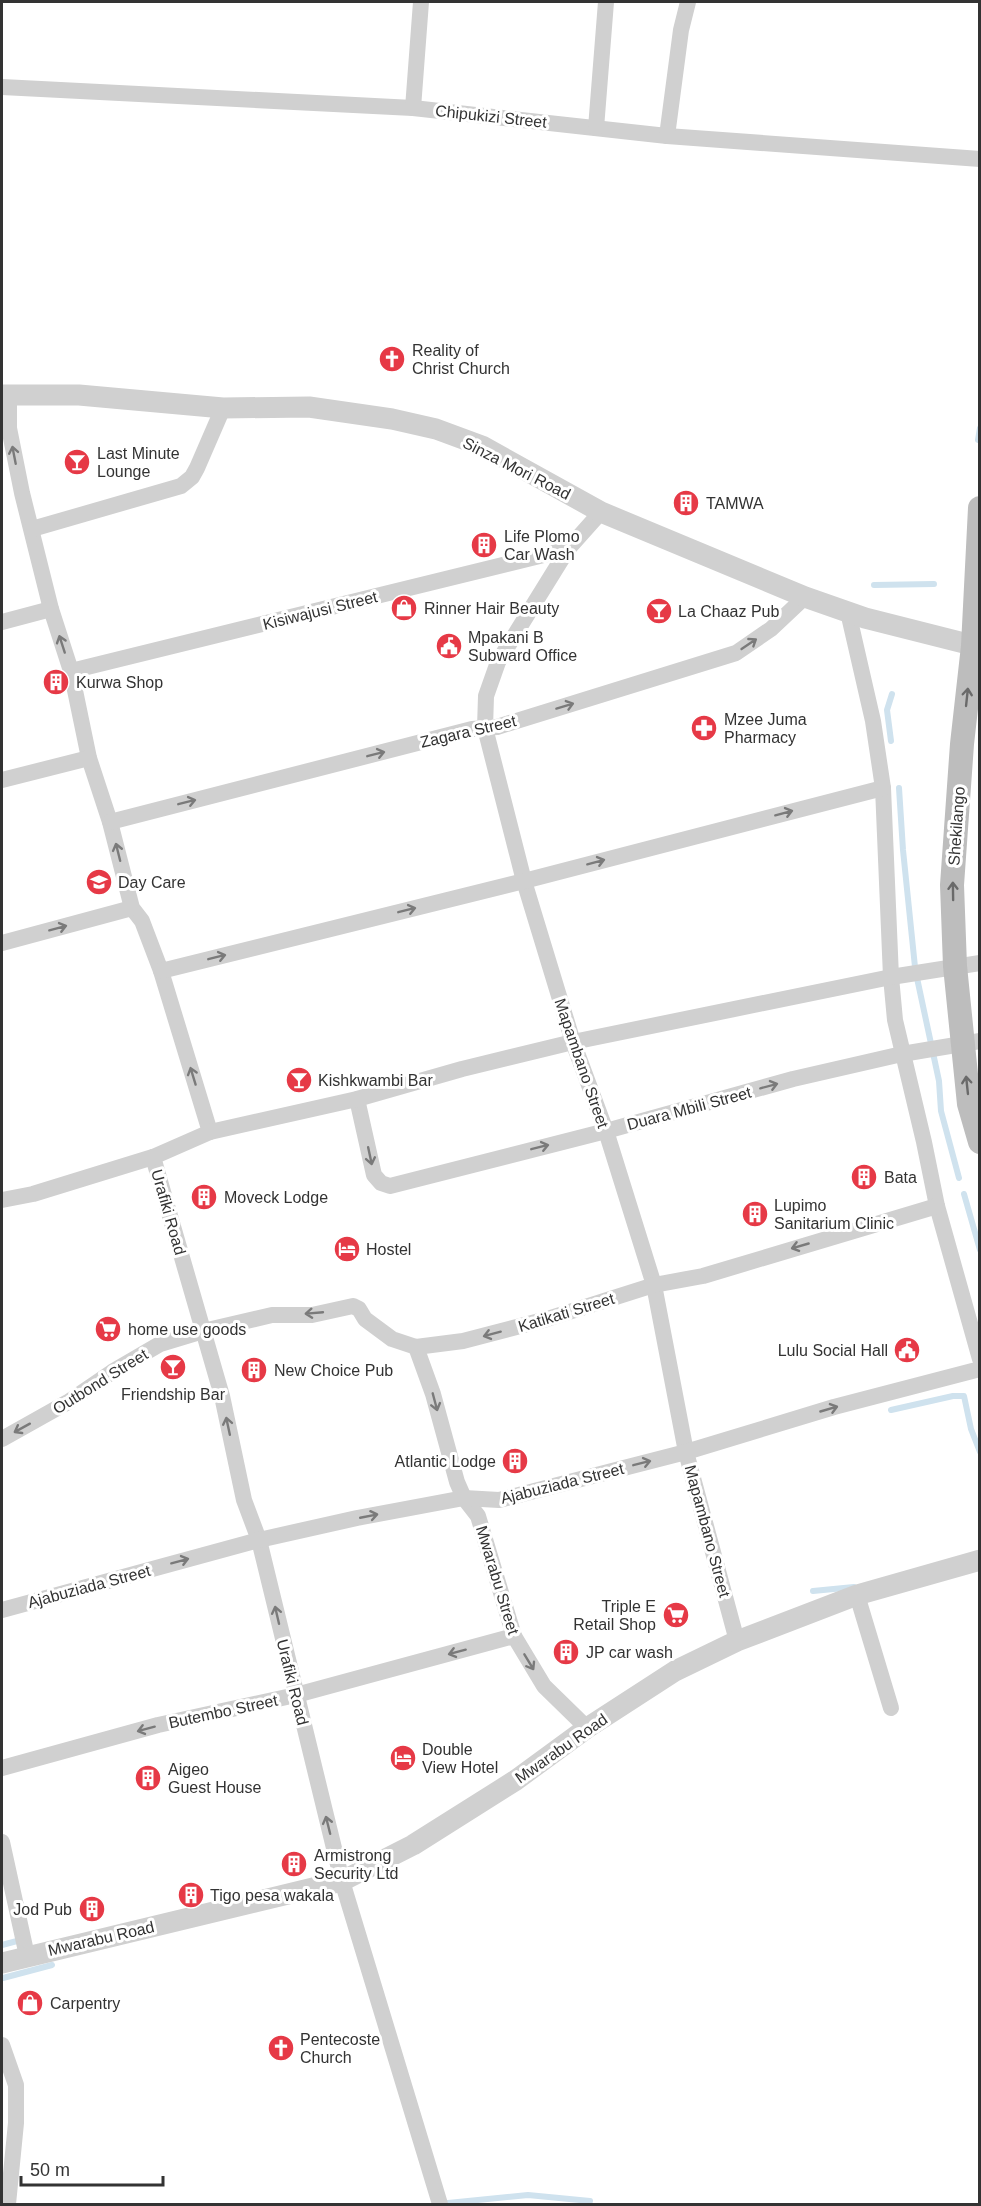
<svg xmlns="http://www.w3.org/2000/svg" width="981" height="2206" font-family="Arial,sans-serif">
<rect width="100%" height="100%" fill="#fff"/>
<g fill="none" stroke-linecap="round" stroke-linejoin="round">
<g stroke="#cfe2ee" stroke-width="6">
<path d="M978,440l2,-12"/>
<path d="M874,585l60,-1"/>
<path d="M891,741l-4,-31 5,-16"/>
<path d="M899,788l4,62 12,117"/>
<path d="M917,978l22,103 2,30 18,67"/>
<path d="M964,1194l16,56"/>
<path d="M891,1410l62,-14h11l7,33 9,23"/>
<path d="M813,1591l41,-4"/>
<path d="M2,1945l15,-4"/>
<path d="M3,1978l49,-13"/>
<path d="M448,2203l80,-8 62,6"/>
</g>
<g stroke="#d0d0d0" stroke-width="16">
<path d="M2,87l411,21 254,28 313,23"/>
<path d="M413,108l8,-106"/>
<path d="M596,128l10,-126"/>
<path d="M667,136l14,-106 7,-28"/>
<path d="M9,395v33l13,65 29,116 20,62 18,87 21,64 22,86 10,13 19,50 49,161"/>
<path d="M601,512l-33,37 -70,113 -12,34 -1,32 39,153 49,161 33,89 48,154 32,167 51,189"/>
<path d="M32,529l149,-43 11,-9 5,-9 26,-60"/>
<path d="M848,612l25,109 10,67 8,189 4,43 29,122 13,64 43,153"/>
<path d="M2,622l49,-13"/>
<path d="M71,671l497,-122"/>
<path d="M2,780l87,-22"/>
<path d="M110,822l362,-93 25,-2 239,-74 35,-24 34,-32"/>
<path d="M2,943l130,-35"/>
<path d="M161,971l363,-90 359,-93"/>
<path d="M357,1099l17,76 7,8 9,3 216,-55 187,-52 109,-25 78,-13"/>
<path d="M153,1157l69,239 22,104 15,40 83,341 98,323"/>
<path d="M2,1200l31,-6 120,-37 57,-25 147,-33 105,-30 111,-27 318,-65 89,-14"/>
<path d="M416,1347l17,47 24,88 7,16 14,18 36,120 30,50 43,42"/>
<path d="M2,1439l66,-37 44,-30 48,-28 43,-13 69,-16h40l41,-9 6,3 6,10 27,20 24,8 47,-6 84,-22 107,-34 49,-9 234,-70"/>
<path d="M857,1595l34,113"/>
<path d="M2,1610l257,-70 98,-22 107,-20 35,2 187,-48 148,-45 146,-38"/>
<path d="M2,1768l156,-43 138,-30 218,-59"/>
<path d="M2,1842l25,114"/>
<path d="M2,2045l14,40v38l-8,81"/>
</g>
<g stroke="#d0d0d0" stroke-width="21">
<path d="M2,395h77l144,13 86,-1 83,12 44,10 46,17 119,66 204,85 60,21 115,29"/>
<path d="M2,1963l340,-82 71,-36 103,-65 71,-52 88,-57 62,-30 120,-46 123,-35"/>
</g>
<path stroke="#bdbdbd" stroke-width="24" d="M980,508l-7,138 -11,98 -10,141 3,81 8,79 6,59 11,38"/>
</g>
<defs><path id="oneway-shaft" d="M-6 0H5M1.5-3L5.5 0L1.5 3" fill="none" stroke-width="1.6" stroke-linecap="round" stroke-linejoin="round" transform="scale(1.5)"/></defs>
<g stroke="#7a7a7a">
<use href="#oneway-shaft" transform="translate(14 455) rotate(-101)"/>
<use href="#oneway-shaft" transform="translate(62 644) rotate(-108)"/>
<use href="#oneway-shaft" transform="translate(749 644) rotate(-34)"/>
<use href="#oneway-shaft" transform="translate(565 706) rotate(-17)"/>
<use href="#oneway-shaft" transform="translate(376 754) rotate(-14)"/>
<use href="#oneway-shaft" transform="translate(187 802) rotate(-14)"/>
<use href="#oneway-shaft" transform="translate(784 813) rotate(-15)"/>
<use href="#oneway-shaft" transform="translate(118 852) rotate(-104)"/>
<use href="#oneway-shaft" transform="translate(596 862) rotate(-15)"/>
<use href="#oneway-shaft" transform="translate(407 910) rotate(-14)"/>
<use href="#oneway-shaft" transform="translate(58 928) rotate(-15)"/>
<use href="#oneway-shaft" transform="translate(217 957) rotate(-14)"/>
<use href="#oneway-shaft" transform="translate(193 1076) rotate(-107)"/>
<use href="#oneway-shaft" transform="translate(769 1086) rotate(-15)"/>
<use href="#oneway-shaft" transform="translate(540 1147) rotate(-14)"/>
<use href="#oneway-shaft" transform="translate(370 1156) rotate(78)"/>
<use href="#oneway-shaft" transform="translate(800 1246) rotate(164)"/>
<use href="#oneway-shaft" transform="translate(314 1313) rotate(175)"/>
<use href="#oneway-shaft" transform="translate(492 1334) rotate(165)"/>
<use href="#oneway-shaft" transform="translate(435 1402) rotate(75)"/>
<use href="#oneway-shaft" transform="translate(829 1409) rotate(-16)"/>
<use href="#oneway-shaft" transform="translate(228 1426) rotate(-102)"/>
<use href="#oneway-shaft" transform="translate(22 1428) rotate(151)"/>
<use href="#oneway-shaft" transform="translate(642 1463) rotate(-14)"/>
<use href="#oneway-shaft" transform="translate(369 1516) rotate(-11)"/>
<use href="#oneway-shaft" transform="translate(180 1561) rotate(-15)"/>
<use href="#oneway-shaft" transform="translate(277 1615) rotate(-103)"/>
<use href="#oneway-shaft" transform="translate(457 1652) rotate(165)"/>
<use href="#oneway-shaft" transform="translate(529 1662) rotate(59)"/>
<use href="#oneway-shaft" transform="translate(146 1729) rotate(165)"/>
<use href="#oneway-shaft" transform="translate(328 1825) rotate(-104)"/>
</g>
<g stroke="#6a6a6a">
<use href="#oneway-shaft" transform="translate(967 697) rotate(-84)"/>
<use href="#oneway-shaft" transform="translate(953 891) rotate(-91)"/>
<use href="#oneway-shaft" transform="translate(967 1085) rotate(-96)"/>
</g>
<defs>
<symbol id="church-disc" viewBox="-11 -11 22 22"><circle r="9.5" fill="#e63946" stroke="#fff"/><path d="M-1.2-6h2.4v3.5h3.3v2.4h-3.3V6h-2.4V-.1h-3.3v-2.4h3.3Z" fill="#fff"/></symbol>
<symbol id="bar-disc" viewBox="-11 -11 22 22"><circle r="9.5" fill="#e63946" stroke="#fff"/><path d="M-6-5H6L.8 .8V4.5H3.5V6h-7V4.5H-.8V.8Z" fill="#fff"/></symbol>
<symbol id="building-disc" viewBox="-11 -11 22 22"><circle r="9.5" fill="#e63946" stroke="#fff"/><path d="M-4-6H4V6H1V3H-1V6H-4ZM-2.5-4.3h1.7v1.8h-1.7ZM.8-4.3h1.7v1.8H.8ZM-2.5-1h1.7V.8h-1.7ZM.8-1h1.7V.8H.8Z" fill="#fff"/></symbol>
<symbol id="shop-disc" viewBox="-11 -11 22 22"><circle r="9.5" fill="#e63946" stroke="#fff"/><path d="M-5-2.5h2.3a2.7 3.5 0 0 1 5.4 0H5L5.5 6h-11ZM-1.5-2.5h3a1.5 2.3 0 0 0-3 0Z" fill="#fff"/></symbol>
<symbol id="civic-disc" viewBox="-11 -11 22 22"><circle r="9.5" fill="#e63946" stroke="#fff"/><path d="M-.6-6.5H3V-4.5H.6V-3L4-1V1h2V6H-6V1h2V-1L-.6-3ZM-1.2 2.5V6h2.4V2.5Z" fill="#fff"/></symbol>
<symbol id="pharmacy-disc" viewBox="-11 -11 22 22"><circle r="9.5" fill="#e63946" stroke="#fff"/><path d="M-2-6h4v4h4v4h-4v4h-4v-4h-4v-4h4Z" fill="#fff"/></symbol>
<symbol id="school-disc" viewBox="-11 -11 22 22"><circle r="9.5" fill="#e63946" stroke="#fff"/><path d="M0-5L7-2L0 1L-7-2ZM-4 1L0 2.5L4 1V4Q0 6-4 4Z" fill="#fff"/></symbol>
<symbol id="hotel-disc" viewBox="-11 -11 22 22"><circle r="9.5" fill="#e63946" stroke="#fff"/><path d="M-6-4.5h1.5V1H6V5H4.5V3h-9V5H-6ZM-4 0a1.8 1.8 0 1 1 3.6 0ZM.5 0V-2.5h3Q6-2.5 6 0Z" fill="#fff"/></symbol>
<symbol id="supermarket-disc" viewBox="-11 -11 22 22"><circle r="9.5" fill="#e63946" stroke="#fff"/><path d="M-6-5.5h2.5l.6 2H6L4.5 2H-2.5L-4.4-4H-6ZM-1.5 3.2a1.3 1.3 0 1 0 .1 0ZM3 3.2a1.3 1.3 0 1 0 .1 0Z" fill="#fff"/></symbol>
</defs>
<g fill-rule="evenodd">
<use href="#church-disc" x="377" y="344" width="30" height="30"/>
<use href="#bar-disc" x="62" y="447" width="30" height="30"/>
<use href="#building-disc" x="671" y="488" width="30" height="30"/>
<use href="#building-disc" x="469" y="530" width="30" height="30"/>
<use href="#shop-disc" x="389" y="593" width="30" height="30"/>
<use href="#bar-disc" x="644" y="596" width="30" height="30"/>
<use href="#civic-disc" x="434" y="631" width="30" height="30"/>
<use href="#building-disc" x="41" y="667" width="30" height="30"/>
<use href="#pharmacy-disc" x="689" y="713" width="30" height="30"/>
<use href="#school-disc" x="84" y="867" width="30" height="30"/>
<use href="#bar-disc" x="284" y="1065" width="30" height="30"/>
<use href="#building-disc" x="849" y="1162" width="30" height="30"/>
<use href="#building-disc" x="189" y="1182" width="30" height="30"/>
<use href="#building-disc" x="740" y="1199" width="30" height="30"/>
<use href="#hotel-disc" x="332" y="1234" width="30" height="30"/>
<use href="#supermarket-disc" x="93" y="1314" width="30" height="30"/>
<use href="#civic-disc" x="892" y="1335" width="30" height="30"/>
<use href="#bar-disc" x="158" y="1352" width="30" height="30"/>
<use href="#building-disc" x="239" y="1355" width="30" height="30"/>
<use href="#building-disc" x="500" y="1446" width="30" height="30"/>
<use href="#supermarket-disc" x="661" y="1600" width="30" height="30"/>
<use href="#building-disc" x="551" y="1637" width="30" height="30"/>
<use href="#hotel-disc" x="388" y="1743" width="30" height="30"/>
<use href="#building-disc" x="133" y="1763" width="30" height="30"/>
<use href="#building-disc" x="279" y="1849" width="30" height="30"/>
<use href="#building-disc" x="176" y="1880" width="30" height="30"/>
<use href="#building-disc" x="77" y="1894" width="30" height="30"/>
<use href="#shop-disc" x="15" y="1988" width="30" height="30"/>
<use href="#church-disc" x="266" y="2033" width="30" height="30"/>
</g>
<g text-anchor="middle" stroke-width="6" stroke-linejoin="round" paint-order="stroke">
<g font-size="16" fill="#333" stroke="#fff">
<text transform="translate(491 116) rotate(6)" y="6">Chipukizi Street</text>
<text transform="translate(517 468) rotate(27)" y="6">Sinza Mori Road</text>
<text transform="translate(320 610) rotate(-14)" y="6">Kisiwajusi Street</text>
<text transform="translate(468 731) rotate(-13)" y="6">Zagara Street</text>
<text transform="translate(956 826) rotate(-86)" y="6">Shekilango</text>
<text transform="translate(582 1063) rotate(71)" y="6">Mapambano Street</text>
<text transform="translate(689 1108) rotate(-15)" y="6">Duara Mbili Street</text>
<text transform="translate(169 1212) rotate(74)" y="6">Urafiki Road</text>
<text transform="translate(566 1312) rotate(-17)" y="6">Katikati Street</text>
<text transform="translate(100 1381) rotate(-32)" y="6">Outbond Street</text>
<text transform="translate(562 1483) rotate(-14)" y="6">Ajabuziada Street</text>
<text transform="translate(708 1531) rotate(75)" y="6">Mapambano Street</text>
<text transform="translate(498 1580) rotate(73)" y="6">Mwarabu Street</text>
<text transform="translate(89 1586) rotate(-15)" y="6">Ajabuziada Street</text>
<text transform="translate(293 1682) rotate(76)" y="6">Urafiki Road</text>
<text transform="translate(223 1711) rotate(-12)" y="6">Butembo Street</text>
<text transform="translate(561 1748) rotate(-35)" y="6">Mwarabu Road</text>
<text transform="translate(101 1938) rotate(-13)" y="6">Mwarabu Road</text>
</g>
<g font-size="16" fill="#333" stroke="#fff" text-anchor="start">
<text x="412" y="356">Reality of<tspan x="412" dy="18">Christ Church</tspan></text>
<text x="97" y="459">Last Minute<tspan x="97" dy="18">Lounge</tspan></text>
<text x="706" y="509">TAMWA</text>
<text x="504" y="542">Life Plomo<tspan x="504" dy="18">Car Wash</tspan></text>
<text x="424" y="614">Rinner Hair Beauty</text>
<text x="678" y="617">La Chaaz Pub</text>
<text x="468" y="643">Mpakani B<tspan x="468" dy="18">Subward Office</tspan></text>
<text x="76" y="688">Kurwa Shop</text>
<text x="724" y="725">Mzee Juma<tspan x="724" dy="18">Pharmacy</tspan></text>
<text x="118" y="888">Day Care</text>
<text x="318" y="1086">Kishkwambi Bar</text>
<text x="884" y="1183">Bata</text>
<text x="224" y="1203">Moveck Lodge</text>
<text x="774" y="1211">Lupimo<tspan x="774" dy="18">Sanitarium Clinic</tspan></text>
<text x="366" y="1255">Hostel</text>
<text x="128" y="1335">home use goods</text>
<text x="888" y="1356" text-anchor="end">Lulu Social Hall</text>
<text x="274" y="1376">New Choice Pub</text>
<text x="173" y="1400" text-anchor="middle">Friendship Bar</text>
<text x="496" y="1467" text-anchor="end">Atlantic Lodge</text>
<text x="656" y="1612" text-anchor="end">Triple E<tspan x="656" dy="18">Retail Shop</tspan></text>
<text x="586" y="1658">JP car wash</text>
<text x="422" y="1755">Double<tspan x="422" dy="18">View Hotel</tspan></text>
<text x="168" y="1775">Aigeo<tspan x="168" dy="18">Guest House</tspan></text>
<text x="314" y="1861">Armistrong<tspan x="314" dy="18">Security Ltd</tspan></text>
<text x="210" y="1901">Tigo pesa wakala</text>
<text x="72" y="1915" text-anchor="end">Jod Pub</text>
<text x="50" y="2009">Carpentry</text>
<text x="300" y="2045">Pentecoste<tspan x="300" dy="18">Church</tspan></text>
</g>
</g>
<rect width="981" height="2206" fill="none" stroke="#333333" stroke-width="6"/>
<path d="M21 2176v9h142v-9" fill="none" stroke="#333333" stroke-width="3"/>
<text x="30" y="2176" font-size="18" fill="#333333" stroke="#ffffff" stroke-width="4.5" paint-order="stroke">50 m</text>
</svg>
